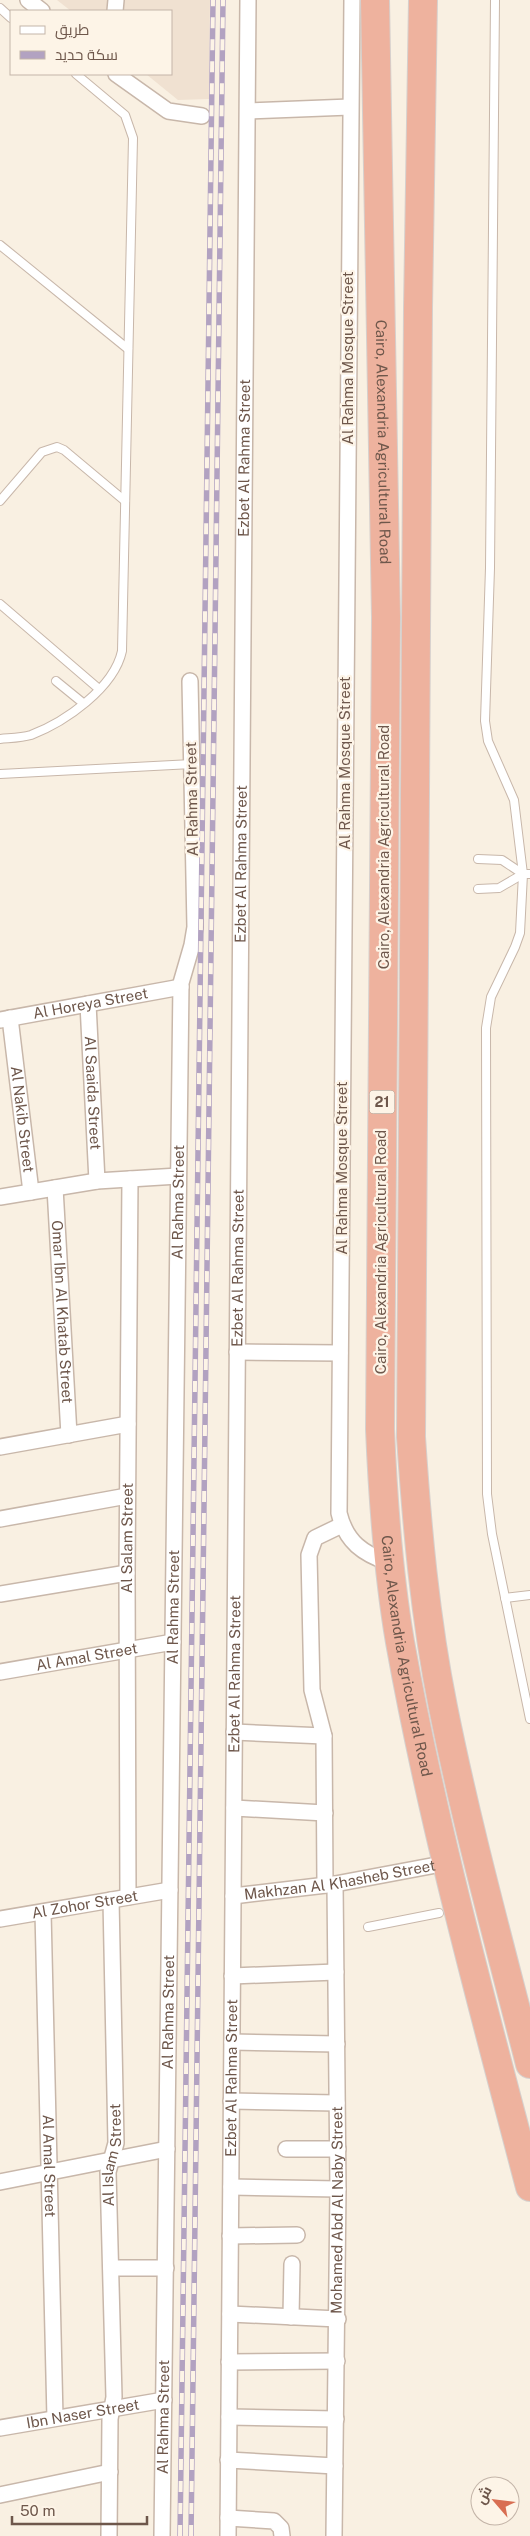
<svg xmlns="http://www.w3.org/2000/svg" width="530" height="2536" font-family="'Public Sans',Cairo,sans-serif">
<rect width="100%" height="100%" fill="#f9f0e2"/>
<path fill="#f0e1d1" d="M57,0h153l-1,99 -31,1 -32,-26h25v-63h-100z"/>
<g fill="none" stroke-linecap="round" stroke-linejoin="round">
<defs>
<g id="lane">
<path d="M495,0l-5,568 -5,153 3,20 26,59 9,74 -3,59 -5,14 -24,50 -5,31 1,466 5,40 38,185"/>
<path d="M0,8l11,10"/>
<path d="M0,245l128,104"/>
<path d="M0,501l42,-49 15,-5 7,3 61,51"/>
<path d="M0,604l99,85"/>
<path d="M56,681l27,22"/>
<path d="M0,739c10,-1 21,-1 31,-4 34,-13 83,-47 91,-84l11,-513 -8,-23 -49,-41"/>
<path d="M0,774l192,-10"/>
<path d="M478,859l24,1 21,14"/>
<path d="M478,889l21,-1 24,-14h7"/>
<path d="M505,1598l25,-3"/>
<path d="M368,1927l71,-14"/>
</g>
<g id="street">
<path d="M28,0l14,11"/>
<path d="M352,0l-13,1513c7,29 24,41 51,50"/>
<path d="M115,11l1,-11"/>
<path d="M116,74l52,37 34,5"/>
<path d="M248,111l102,-4"/>
<path id="s1" d="M88,1004l9,177"/>
<path id="s2" d="M10,1018l21,174"/>
<path id="s3" d="M0,1020l181,-33"/>
<path id="s4" d="M55,1188l14,247"/>
<path d="M0,1197l97,-16 81,-5"/>
<path d="M237,1352l103,1"/>
<path d="M0,1447l128,-23"/>
<path d="M0,1519l127,-23"/>
<path d="M0,1594l127,-21"/>
<path id="s5" d="M0,1672l173,-30"/>
<path d="M234,1732l90,4"/>
<path d="M234,1808l91,5"/>
<path d="M325,1885l-1,-149 -12,-46 -3,-135 6,-17 27,-13"/>
<path id="s6" d="M233,1896l102,-12 112,-21"/>
<path id="s7" d="M128,1897l-1,-324 3,-394"/>
<path id="s8" d="M43,1912l12,506"/>
<path id="s9" d="M0,1919l170,-29"/>
<path d="M232,1976l104,-4"/>
<path d="M232,2042l105,2"/>
<path d="M231,2101l106,2"/>
<path d="M286,2149h52"/>
<path d="M0,2182l167,-33"/>
<path d="M231,2187l107,2"/>
<path d="M230,2236l67,-1"/>
<path d="M111,2268h55"/>
<path d="M230,2314l108,5"/>
<path d="M291,2317l1,-53"/>
<path d="M229,2362l108,-1"/>
<path d="M229,2417l107,2"/>
<path id="s10" d="M0,2428l164,-28"/>
<path d="M228,2460l107,6"/>
<path d="M0,2495l110,-23"/>
<path d="M228,2518l46,3 7,7 1,8"/>
<path id="s11" d="M109,2536l1,-117 4,-22 -6,-225 8,-29 -5,-243"/>
<path id="s12" d="M162,2536l19,-1553 11,-38 3,-18 -5,-246"/>
<path id="s13" d="M228,2536l20,-2536"/>
<path id="s14" d="M334,2536l4,-347 -3,-305"/>
</g>
<g id="highway">
<path id="s15" d="M375,0l11,617 -6,812c3,71 8,143 20,213 33,184 83,365 130,545"/>
<path d="M423,0l-5,308 -7,1129c6,90 14,181 32,270 24,120 57,239 87,357"/>
</g>
</defs>
<use href="#lane" stroke="#c8b7aa" stroke-width="10"/>
<use href="#street" stroke="#c8b7aa" stroke-width="18"/>
<use href="#highway" stroke="#d6d0cd" stroke-width="30"/>
<use href="#lane" stroke="#fff" stroke-width="8"/>
<use href="#street" stroke="#fff" stroke-width="15"/>
<use href="#highway" stroke="#eeb29e" stroke-width="28"/>
<defs>
<g id="rail">
<path d="M180,2536l33,-2536"/>
<path d="M191,2536l32,-2536"/>
</g>
</defs>
<use href="#rail" stroke="#b2a2c1" stroke-width="5.5"/>
<use href="#rail" stroke="#fdf4e7" stroke-width="4" stroke-dasharray="11" stroke-linecap="butt"/>
</g>
<g text-anchor="middle" stroke-width="4.5" stroke-linejoin="round" paint-order="stroke">
<rect fill="#fdf4e7" stroke="#99867a" stroke-width="1" x="369.5" y="1090.5" width="25" height="23" rx="4"/>
<g font-size="14" font-weight="bold" fill="#6e574b">
<text x="382" y="1107">21</text>
</g>
<g font-size="15" fill="#6e574b" stroke="#fdf4e7">
<text transform="translate(348 358) rotate(-90)" y="5">Al Rahma Mosque Street</text>
<text dy="5" stroke="none"><textPath href="#s15" startOffset="442">Cairo, Alexandria Agricultural Road</textPath></text>
<text dy="5" stroke="none"><textPath href="#s13" startOffset="2078">Ezbet Al Rahma Street</textPath></text>
<text transform="translate(345 763) rotate(-90)" y="5">Al Rahma Mosque Street</text>
<text transform="translate(192 799) rotate(-91)" y="5">Al Rahma Street</text>
<text transform="translate(384 847) rotate(-90)" y="5">Cairo, Alexandria Agricultural Road</text>
<text dy="5" stroke="none"><textPath href="#s13" startOffset="1672">Ezbet Al Rahma Street</textPath></text>
<text dy="5" stroke="none"><textPath href="#s3" startOffset="92">Al Horeya Street</textPath></text>
<text dy="5" stroke="none"><textPath href="#s1" startOffset="89">Al Saaida Street</textPath></text>
<text dy="5" stroke="none"><textPath href="#s2" startOffset="102">Al Nakib Street</textPath></text>
<text transform="translate(342 1168) rotate(-90)" y="5">Al Rahma Mosque Street</text>
<text dy="5" stroke="none"><textPath href="#s12" startOffset="1334">Al Rahma Street</textPath></text>
<text transform="translate(381 1252) rotate(-90)" y="5">Cairo, Alexandria Agricultural Road</text>
<text dy="5" stroke="none"><textPath href="#s13" startOffset="1268">Ezbet Al Rahma Street</textPath></text>
<text dy="5" stroke="none"><textPath href="#s4" startOffset="124">Omar Ibn Al Khatab Street</textPath></text>
<text dy="5" stroke="none"><textPath href="#s7" startOffset="359">Al Salam Street</textPath></text>
<text dy="5" stroke="none"><textPath href="#s12" startOffset="929">Al Rahma Street</textPath></text>
<text dy="5" stroke="none"><textPath href="#s15" startOffset="1658">Cairo, Alexandria Agricultural Road</textPath></text>
<text dy="5" stroke="none"><textPath href="#s5" startOffset="88">Al Amal Street</textPath></text>
<text dy="5" stroke="none"><textPath href="#s13" startOffset="862">Ezbet Al Rahma Street</textPath></text>
<text dy="5" stroke="none"><textPath href="#s6" startOffset="108">Makhzan Al Khasheb Street</textPath></text>
<text dy="5" stroke="none"><textPath href="#s9" startOffset="86">Al Zohor Street</textPath></text>
<text dy="5" stroke="none"><textPath href="#s12" startOffset="524">Al Rahma Street</textPath></text>
<text dy="5" stroke="none"><textPath href="#s13" startOffset="458">Ezbet Al Rahma Street</textPath></text>
<text dy="5" stroke="none"><textPath href="#s11" startOffset="382">Al Islam Street</textPath></text>
<text dy="5" stroke="none"><textPath href="#s8" startOffset="254">Al Amal Street</textPath></text>
<text dy="5" stroke="none"><textPath href="#s14" startOffset="326">Mohamed Abd Al Naby Street</textPath></text>
<text dy="5" stroke="none"><textPath href="#s10" startOffset="84">Ibn Naser Street</textPath></text>
<text dy="5" stroke="none"><textPath href="#s12" startOffset="119">Al Rahma Street</textPath></text>
</g>
</g>
<rect x="10" y="10" width="162" height="65" fill="#fdf4e7" stroke="#c4b5a9"/>
<rect x="20" y="26" width="25" height="8" fill="#ffffff" stroke="#c4b5a9"/>
<text x="55" y="35" font-size="15" fill="#6e574b">طريق</text>
<rect x="20" y="51" width="25" height="8" fill="#b2a2c1" stroke="#c4b5a9"/>
<text x="55" y="60" font-size="15" fill="#6e574b">سكة حديد</text>
<g transform="translate(495 2501) rotate(298)"><circle r="24" fill="#fdf4e7" stroke="#c4b5a9"/>
<path d="M0-4L9 19L0 12L-9 19Z" fill="#d86e52"/>
<text y="-8" font-size="14" font-weight="bold" text-anchor="middle" fill="#6e574b">ش</text>
</g>
<path d="M12 2516v8h135v-8" fill="none" stroke="#6e574b" stroke-width="2.5"/>
<text x="20" y="2516" font-size="15" fill="#6e574b" stroke="#fdf4e7" stroke-width="4" paint-order="stroke">50 m</text>
</svg>
